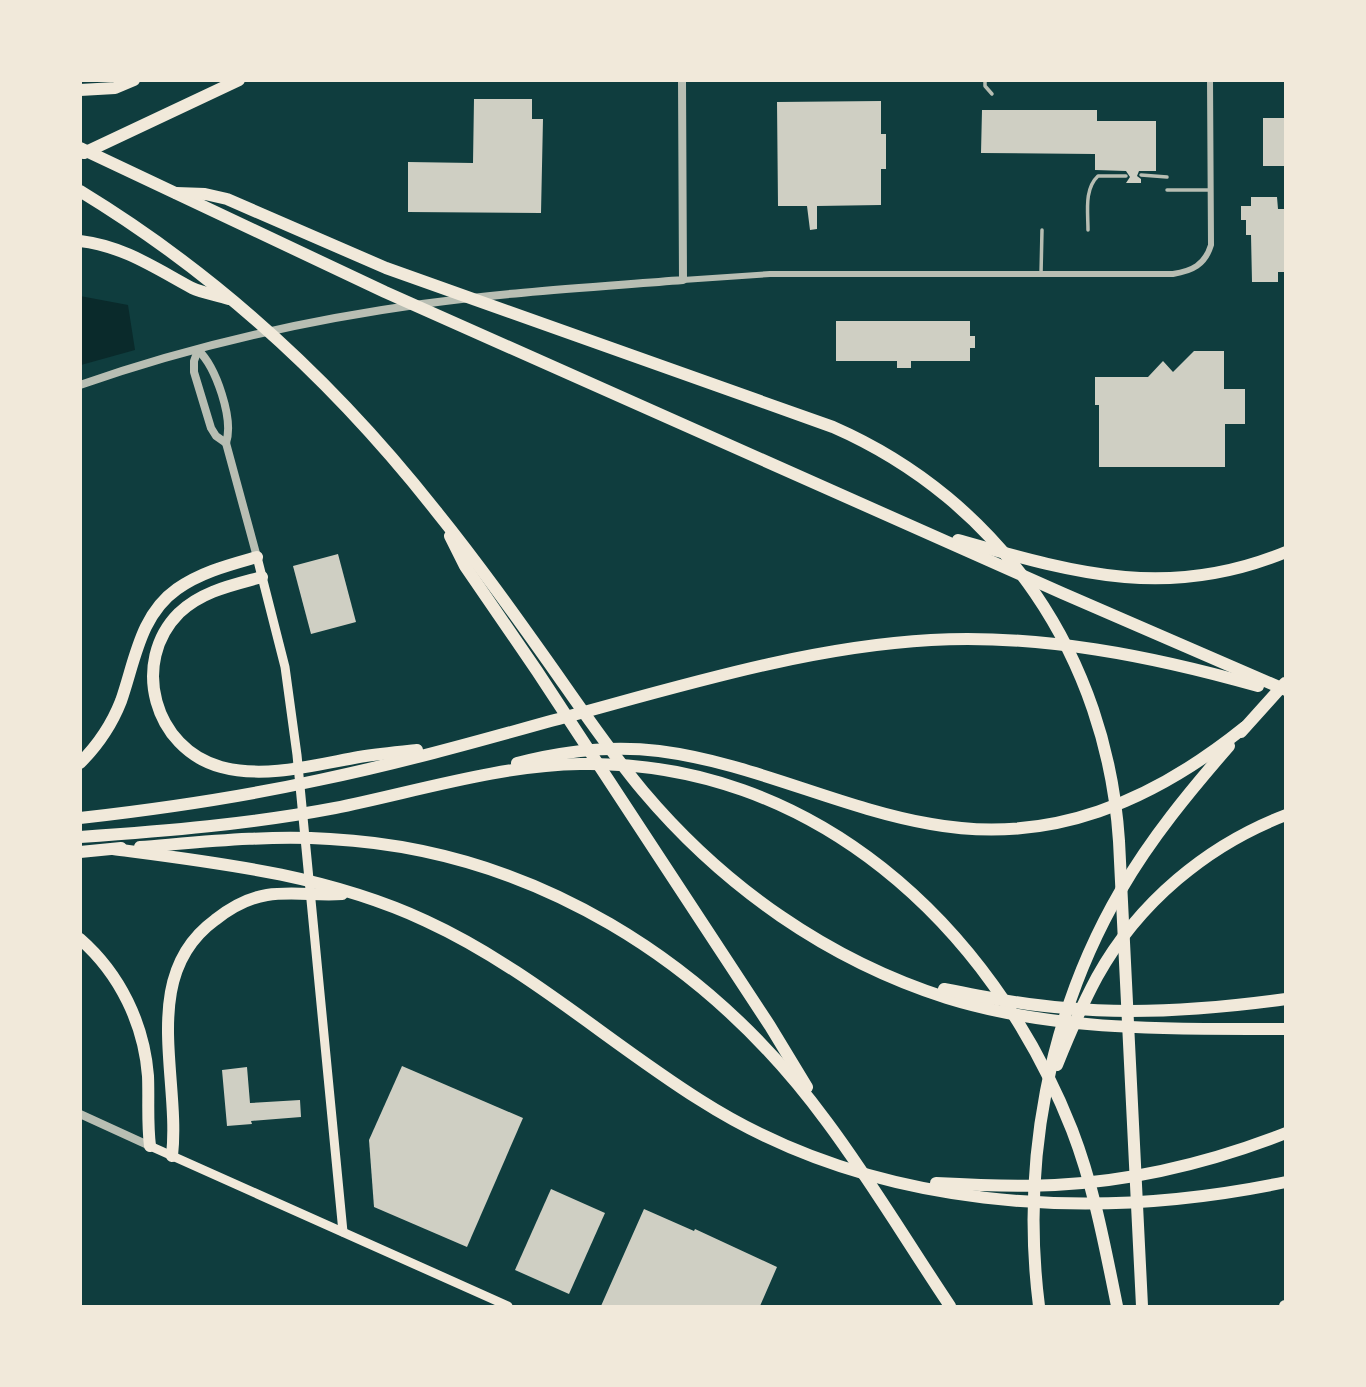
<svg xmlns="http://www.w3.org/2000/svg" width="1366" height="1387" font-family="Lora,serif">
<rect width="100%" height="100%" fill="#0f3d3e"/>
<path fill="#0a2a2b" d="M80,296l48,9 7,45 -54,15z"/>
<g fill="#cfcfc3">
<path d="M474,99h58v20h11l-2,94 -133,-1v-50l65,1z"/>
<path d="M881,101v33h5v35h-5v36l-64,1v23l-7,1 -3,-24h-29l-1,-104z"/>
<path d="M982,110h115v11h59v50h-17l-2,5 4,3v4h-15l4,-6 -4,-6 -31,-1v-16l-114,-1z"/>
<rect x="1263" y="118" width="22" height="48"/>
<path d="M1251,197h26l1,12h7v63h-7v10h-26l-1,-47h-5v-15h-5v-14h10z"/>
<path d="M836,321h134v15h5v12h-5v13h-59v7h-14v-7h-61z"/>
<path d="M1194,351h30v38h21v35h-20v43h-126v-62h-4v-28h53l15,-16 10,11z"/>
<path d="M338,554l18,68 -45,12 -18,-68z"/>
<path d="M402,1066l121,52 -56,129 -93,-40 -5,-67z"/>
<path d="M247,1067l3,36 50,-3 1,17 -50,4 1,3 -25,2 -5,-56z"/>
<path d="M551,1189l54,24 -36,81 -54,-24z"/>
<path d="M644,1209l50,22 1,-2 82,38 -17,39h-159z"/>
</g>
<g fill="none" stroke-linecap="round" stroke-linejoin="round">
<g stroke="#b8beb3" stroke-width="3.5">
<path d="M985,80v6l7,8"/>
<path d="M1141,175l26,2"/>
<path d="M1167,190h44"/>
<path d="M1088,230c0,-18 -4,-41 10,-54h28"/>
<path d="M1041,274l1,-44"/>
</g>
<path stroke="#b8beb3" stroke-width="6" d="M683,280l87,-6h403c19,-3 32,-9 38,-29l-1,-165"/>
<g stroke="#b8beb3" stroke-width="8">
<path d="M198,350c18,17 36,69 28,93l31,114"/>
<path d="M198,350l-4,11v11l17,56 5,8 10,7"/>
<path d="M80,385c111,-39 227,-65 342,-81 87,-12 174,-17 261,-24l-1,-200"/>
<path d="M80,1114l70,32"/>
</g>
<g stroke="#f1e9da" stroke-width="9">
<path d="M257,557l28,110 12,88 46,477"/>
<path d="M150,1146l358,160"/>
</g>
<g stroke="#f1e9da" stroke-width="12">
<path d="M80,90l35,-2 19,-8"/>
<path d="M80,148l305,144 677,301 224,97"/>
<path d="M84,153l155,-73"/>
<path d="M80,191c138,84 256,193 356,320 42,52 81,107 120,162 28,40 56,81 87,118 81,96 185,169 304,207 110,34 225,31 339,31"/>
<path d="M176,193l29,1 22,5 159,69 447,159c169,74 274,231 286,414l23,465"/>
<path d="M80,241c43,5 75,27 112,47 11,5 25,7 37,11"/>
<path d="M450,536l15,30 72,105 233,355 37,61"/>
<path d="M958,540c117,33 210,61 328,12"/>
<path d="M262,577c-29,8 -60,14 -83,36 -49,49 -25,136 42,154 43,12 94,-2 138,-10 19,-3 39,-5 58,-7"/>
<path d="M1241,732l44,-49"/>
<path d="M80,763c18,-18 32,-39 41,-62 14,-40 19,-86 56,-112 24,-17 52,-24 80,-32"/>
<path d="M517,763c46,-12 94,-18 142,-12 94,12 180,57 272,73 120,22 222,-23 314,-97"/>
<path d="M80,818c80,-9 161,-21 239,-38 77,-16 153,-37 228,-58 124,-33 256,-75 384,-82 110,-6 221,16 327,46"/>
<path d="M80,837c86,-6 171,-13 255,-29 79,-16 165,-43 245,-44 231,-5 411,160 492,366 22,57 33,117 45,176"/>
<path d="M140,847c63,-5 126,-12 190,-8 203,11 378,121 497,283 44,59 82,123 123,184"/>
<path d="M113,849c107,14 214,26 313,72 100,46 182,121 274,179 172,110 390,123 586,82"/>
<path d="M80,852l41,-4"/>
<path d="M80,939c40,35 64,85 68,137 1,23 -1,46 2,70"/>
<path d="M944,989c40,8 81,16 122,19 72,7 148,1 220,-9"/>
<path d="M1057,1065c12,-30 25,-60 40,-88 41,-74 110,-132 189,-162"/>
<path d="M172,1156c9,-79 -34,-180 43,-236 15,-12 33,-22 52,-25 25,-4 50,1 75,-1"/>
<path d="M936,1183c39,2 79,4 119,2 78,-4 157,-23 231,-52"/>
<path d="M1039,1306c-18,-142 9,-291 82,-416 30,-52 69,-99 108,-144"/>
<path d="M1285,1306h1"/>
</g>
</g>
<rect width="1366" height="1387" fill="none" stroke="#f1e9da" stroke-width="164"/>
</svg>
